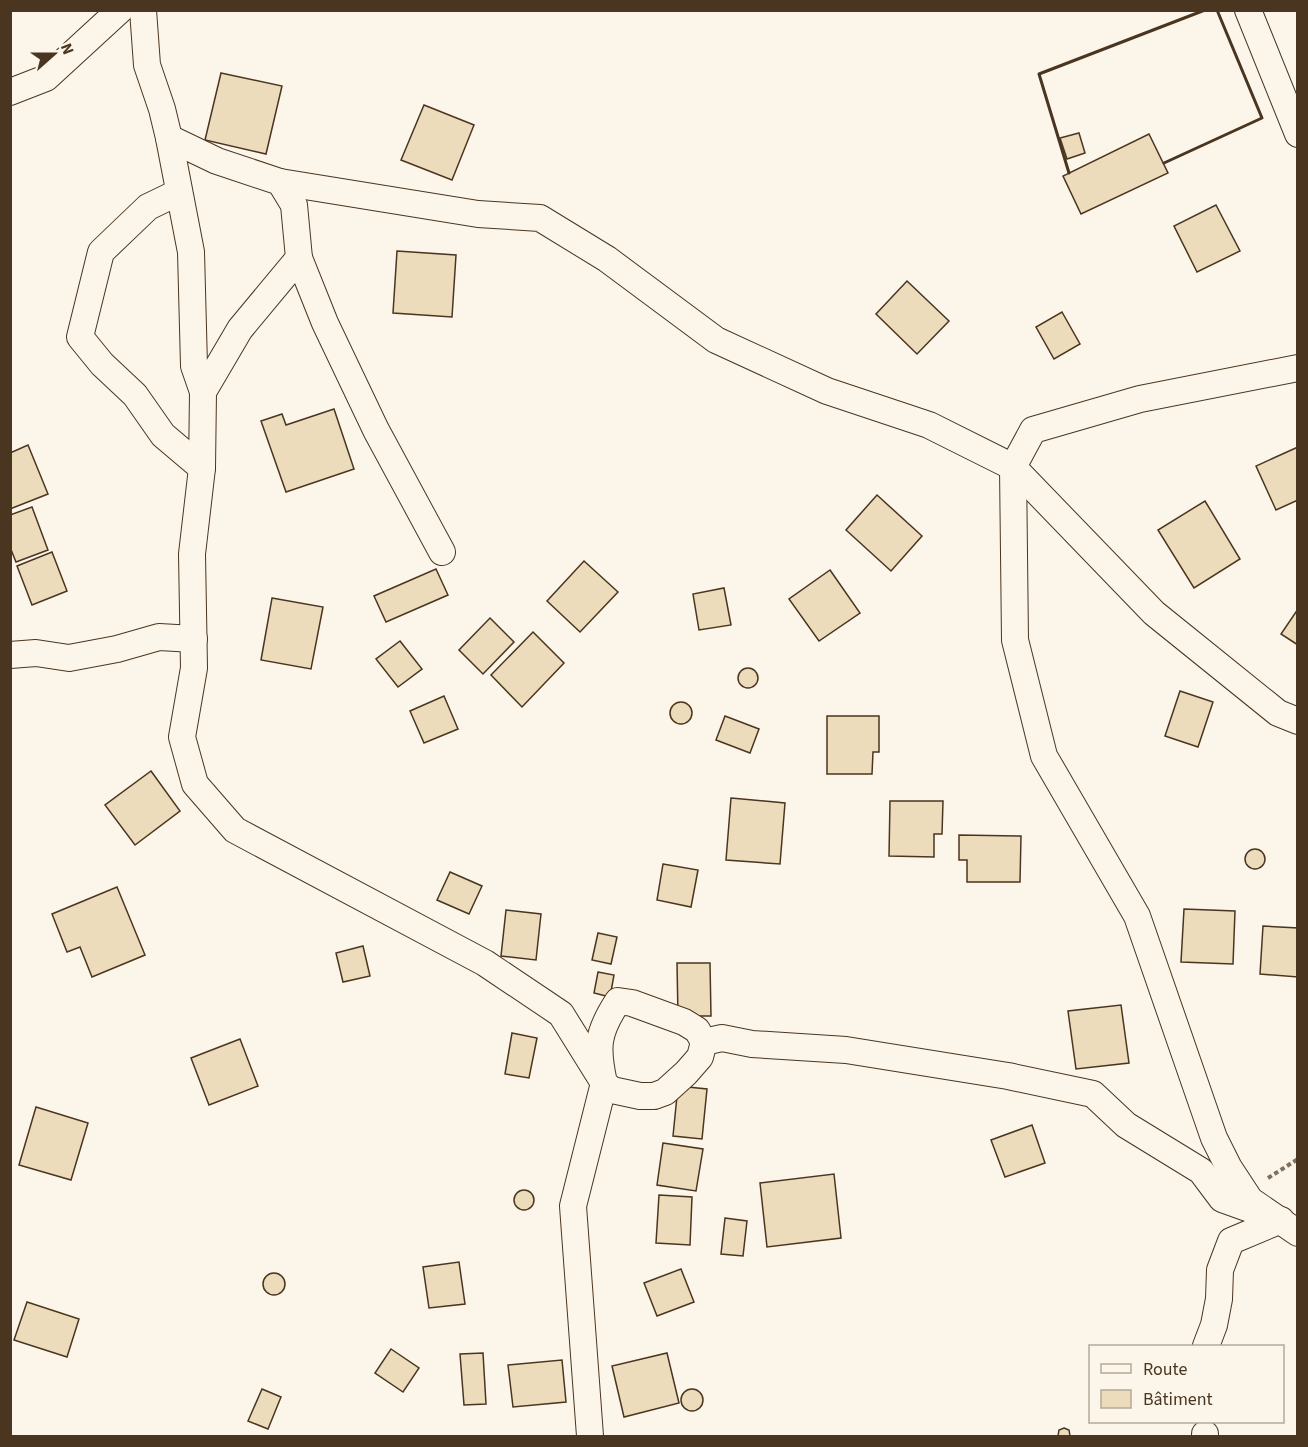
<svg xmlns="http://www.w3.org/2000/svg" width="1308" height="1447" font-family="'Source Sans 3',sans-serif">
<rect width="100%" height="100%" fill="#fbf6e9"/>
<g fill="#ecdcbc" stroke="#4a3520" stroke-width="1.5">
<path d="M221,73l61,13 -16,68 -61,-14z"/>
<path d="M424,105l50,20 -22,55 -51,-20z"/>
<path d="M1079,133l6,20 -18,6 -7,-21z"/>
<path d="M1149,134l19,39 -87,41 -18,-38z"/>
<path d="M1216,205l24,46 -43,21 -23,-46z"/>
<path d="M397,251l59,4 -4,62 -59,-4z"/>
<path d="M907,281l42,40 -32,33 -41,-40z"/>
<path d="M1062,312l18,32 -26,15 -18,-32z"/>
<path d="M334,409l20,60 -68,23 -25,-71 21,-7 4,11z"/>
<path d="M28,445l20,49 -38,15v-56z"/>
<path d="M1298,447v53l-22,10 -20,-44z"/>
<path d="M877,495l45,41 -31,35 -45,-41z"/>
<path d="M1205,501l35,58 -46,29 -36,-58z"/>
<path d="M32,507l16,43 -32,12 -6,-15v-32z"/>
<path d="M52,552l15,39 -35,14 -15,-39z"/>
<path d="M584,561l34,31 -38,40 -33,-31z"/>
<path d="M436,569l12,26 -62,27 -12,-26z"/>
<path d="M830,570l30,43 -41,28 -30,-42z"/>
<path d="M724,588l7,37 -32,5 -6,-36z"/>
<path d="M272,598l51,9 -12,62 -50,-9z"/>
<path d="M1298,609v36l-17,-11z"/>
<path d="M490,618l24,24 -31,32 -24,-24z"/>
<path d="M533,632l31,31 -42,44 -31,-32z"/>
<path d="M400,641l22,28 -24,18 -22,-28z"/>
<circle cx="748" cy="678" r="10"/>
<path d="M1180,691l33,11 -15,45 -33,-11z"/>
<path d="M444,696l14,33 -34,14 -14,-32z"/>
<circle cx="681" cy="713" r="11"/>
<path d="M725,716l34,13 -9,24 -34,-13z"/>
<path d="M827,716h52v36h-6l-1,22h-45z"/>
<path d="M151,771l29,40 -45,34 -30,-40z"/>
<path d="M731,798l54,5 -5,61 -54,-4z"/>
<path d="M890,801h53l-1,33h-8v23l-45,-1z"/>
<path d="M959,835l62,1 -1,46h-53v-22h-8z"/>
<circle cx="1255" cy="859" r="10"/>
<path d="M663,864l35,6 -7,37 -34,-7z"/>
<path d="M450,872l32,14 -13,28 -32,-14z"/>
<path d="M117,887l28,68 -53,22 -12,-30 -13,5 -15,-38z"/>
<path d="M1184,909l51,2 -2,53 -52,-2z"/>
<path d="M506,910l35,4 -5,46 -35,-4z"/>
<path d="M1263,926l35,2v49l-38,-3z"/>
<path d="M598,933l19,4 -6,27 -19,-4z"/>
<path d="M363,946l7,30 -27,6 -7,-29z"/>
<path d="M677,963h33l1,53h-33z"/>
<path d="M598,972l16,3 -4,22 -16,-4z"/>
<path d="M1121,1005l8,58 -53,6 -8,-58z"/>
<path d="M512,1033l25,5 -8,40 -24,-4z"/>
<path d="M240,1039l18,47 -49,19 -18,-47z"/>
<path d="M678,1086l29,3 -5,50 -29,-3z"/>
<path d="M36,1107l52,16 -17,57 -52,-15z"/>
<path d="M1032,1125l13,38 -40,14 -14,-37z"/>
<path d="M663,1143l40,6 -7,42 -39,-6z"/>
<path d="M834,1174l7,64 -74,9 -7,-64z"/>
<circle cx="524" cy="1200" r="10"/>
<path d="M659,1195l33,2 -2,48 -34,-2z"/>
<path d="M725,1218l22,3 -4,35 -22,-2z"/>
<path d="M459,1262l6,42 -36,4 -6,-41z"/>
<path d="M681,1269l13,33 -37,14 -13,-33z"/>
<circle cx="274" cy="1284" r="11"/>
<path d="M27,1302l52,17 -12,38 -53,-17z"/>
<path d="M391,1349l28,19 -16,24 -28,-19z"/>
<path d="M483,1353l3,51 -22,1 -4,-51z"/>
<path d="M667,1353l12,50 -55,14 -12,-51z"/>
<path d="M562,1360l4,42 -53,5 -5,-42z"/>
<circle cx="692" cy="1400" r="11"/>
<path d="M262,1389l19,8 -13,32 -20,-8z"/>
<path d="M1064,1428l5,2 1,6h-12l1,-6z"/>
</g>
<g fill="none" stroke-linecap="round" stroke-linejoin="round">
<defs>
<g id="street">
<path d="M143,10l4,55 15,44 7,29 48,23 63,21 14,23 5,53 -59,71 -37,63 -1,76 -10,86 2,114 -12,69 13,47 40,46 250,133 76,51 43,69 -31,123 17,230"/>
<path d="M1248,10l50,124"/>
<path d="M10,92l36,-14 74,-68"/>
<path d="M169,138l22,114 3,114 9,26"/>
<path d="M280,182l198,32 62,4 67,41 109,81 111,51 102,34 84,42 141,146 124,100 20,8"/>
<path d="M179,192l-31,15 -47,45 -21,85 22,27 33,31 28,40 39,33"/>
<path d="M299,258l26,65 51,107 66,122"/>
<path d="M1298,368l-158,31 -107,31 -20,37 2,173 29,116 93,160 77,222 15,30 21,32 48,33"/>
<path d="M10,655l26,-2 33,5 48,-9 42,-12 35,2"/>
<path d="M704,1042l-7,-12 -13,-8 -52,-19 -14,-2c-21,32 -22,46 -14,82l8,7 28,6h14l11,-4 21,-19 14,-16 4,-15 18,-4 30,6 94,6 162,26 85,18 33,31 75,46 21,28 42,15"/>
<path d="M1206,1346l8,-21 5,-26 1,-29 11,-29 50,-21"/>
<path d="M1205,1436v-2"/>
</g>
</defs>
<use href="#street" stroke="#4a3520" stroke-width="28"/>
<path stroke="#7f6f5c" stroke-width="4" stroke-dasharray="4.5 3" stroke-linecap="butt" d="M1268,1178l30,-19"/>
<use href="#street" stroke="#fbf6e9" stroke-width="26"/>
<g stroke="#4a3520" stroke-width="3">
<path d="M1164,163l98,-45 -45,-108"/>
<path d="M1069,173l-30,-99 166,-64"/>
</g>
</g>
<rect width="1308" height="1447" fill="none" stroke="#4a3520" stroke-width="24"/>
<rect x="1089" y="1345" width="195" height="78" fill="#fbf6e9" stroke="#b4a999" stroke-width="1.5"/>
<rect x="1101" y="1364" width="30" height="9" fill="#fbf6e9" stroke="#b4a999" stroke-width="1.5"/>
<text x="1143" y="1375" font-size="18" fill="#4a3520">Route</text>
<rect x="1101" y="1390" width="30" height="18" fill="#ecdcbc" stroke="#b4a999" stroke-width="1.5"/>
<text x="1143" y="1405" font-size="18" fill="#4a3520">Bâtiment</text>
<g transform="translate(54 54) rotate(69)" stroke="#fbf6e9" stroke-width="4.5" paint-order="stroke">
<path d="M0-4.5L10 22L0 15L-10 22Z" fill="#4a3520"/>
<text y="-9" font-size="16" font-weight="bold" text-anchor="middle" fill="#4a3520">N</text>
</g>
</svg>
